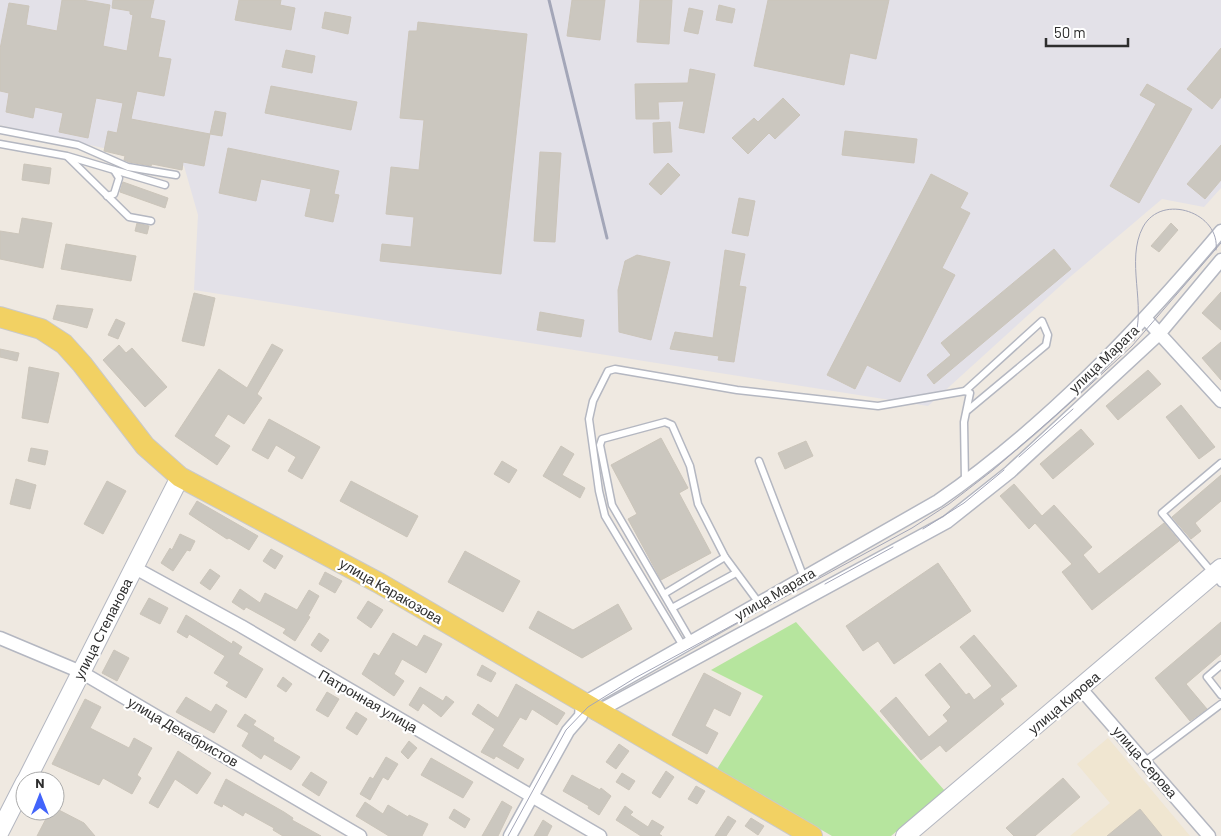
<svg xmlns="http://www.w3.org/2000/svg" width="1221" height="836" font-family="Barlow,sans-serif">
<rect width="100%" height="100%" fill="#efe9e1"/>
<path fill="#e3e1e8" d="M0,0h1221v188l-17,19 -42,-8 -92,78 -142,129 -734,-116 4,-75 -14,-49 -184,-41z"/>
<path fill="#f0e6d1" d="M1108,738l82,98h-120l40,-33 -33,-39z"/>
<path fill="#b6e59e" d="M796,622l149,169 -54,45h-59l-115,-67 46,-73 -52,-26z"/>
<g fill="#cbc7bf" stroke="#cbc5ba">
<path d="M62,0h20l28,5 -7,41 24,5 6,-36 -3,-1v-3l-18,-3 1,-8h41l-4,18 15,3 -7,36 13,2 -7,37 -27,-5 -6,28 79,15 -6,32 -21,-4 -1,8 -30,-6 -1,2 -22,-4 -5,-2 1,-4 -21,-5 4,-20 9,2 6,-30 -27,-5 -8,40 -29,-6 4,-19 -28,-6 -2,11 -27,-6 3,-19 -9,-2v-42l9,-46 20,3 -3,19 31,6z"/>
<path d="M239,0h42l-1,5 15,3 -4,22 -56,-10z"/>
<path d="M572,0h33l-5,40 -33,-4z"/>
<path d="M640,0h32l-3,44 -32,-2z"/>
<path d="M768,0h121l-13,59 -26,-6 -6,32 -90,-19z"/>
<path d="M719,5l16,4 -3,14 -16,-3z"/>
<path d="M689,8l14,3 -5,23 -14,-3z"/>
<path d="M325,12l26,5 -3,17 -26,-6z"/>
<path d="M418,22l109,12 -26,240 -121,-13 2,-17 29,3 3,-30 -28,-3 5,-47 28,3 5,-50 -24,-2 9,-87h8z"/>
<path d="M1221,48v49l-9,12 -25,-20z"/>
<path d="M286,50l29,6 -3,17 -30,-6z"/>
<path d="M690,69l25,5 -11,59 -25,-5 5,-27 -26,1 1,17h-23l-1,-35 53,-1z"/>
<path d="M1147,84l45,25 -53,94 -29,-17 46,-82 -16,-9z"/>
<path d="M271,86l86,16 -6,28 -86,-17z"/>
<path d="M783,98l17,17 -25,24 -6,-6 -21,21 -16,-16 22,-20 4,4z"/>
<path d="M215,111l11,2 -4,23 -12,-2z"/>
<path d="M670,122l2,30 -18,1 -1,-30z"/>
<path d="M845,131l72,8 -3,24 -72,-8z"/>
<path d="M1221,145v35l-16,19 -18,-15z"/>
<path d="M228,148l111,23 -5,23 5,1 -6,27 -28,-6 6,-27 -50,-10 -5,22 -37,-8z"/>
<path d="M540,152l21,1 -6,89 -21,-1z"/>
<path d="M668,163l12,12 -19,20 -12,-11z"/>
<path d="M24,164l27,4 -2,16 -27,-4z"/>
<path d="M931,174l37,19 -8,15 10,5 -28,55 13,7 -55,107 -33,-17 -12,24 -28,-14z"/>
<path d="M123,182l45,16 -3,10 -45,-16z"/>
<path d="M739,198l16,3 -7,35 -16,-3z"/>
<path d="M22,218l30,5 -9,45 -43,-9v-28l19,3z"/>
<path d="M137,223l12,3 -2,8 -12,-3z"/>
<path d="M1171,223l7,7 -19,22 -8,-6z"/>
<path d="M66,244l70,12 -5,25 -70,-12z"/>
<path d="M1054,249l17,20 -137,115 -7,-9 24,-20 -10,-12z"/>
<path d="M725,250l20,4 -6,32 7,1 -12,75 -16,-2 1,-4 -49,-7 5,-17 38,6z"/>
<path d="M637,255l33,7 -19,78 -32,-8 -1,-42 7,-29z"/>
<path d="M1221,292v38l-19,-17z"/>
<path d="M194,293l21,5 -11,48 -22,-5z"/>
<path d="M57,305l36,4 -6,19 -34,-9z"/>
<path d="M540,312l44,8 -3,17 -44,-7z"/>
<path d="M116,319l9,4 -7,16 -10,-4z"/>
<path d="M1221,342v38l-19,-22z"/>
<path d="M272,344l11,6 -26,44 5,4 -18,26 -16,-10 -14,22 16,10 -13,19 -42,-29 44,-67 28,19z"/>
<path d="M119,345l7,8 6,-5 35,39 -22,20 -42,-47z"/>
<path d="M0,349l19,4 -2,8 -17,-4z"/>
<path d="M29,367l30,6 -11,50 -26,-5z"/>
<path d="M1148,370l13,14 -43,36 -12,-14z"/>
<path d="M1181,405l34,42 -16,12 -33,-42z"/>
<path d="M269,419l51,28 -18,32 -14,-8 8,-14 -20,-12 -8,14 -16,-9z"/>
<path d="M1081,429l13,15 -41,35 -13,-15z"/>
<path d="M661,438l27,50 -9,5 32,60 -50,27 -33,-61 9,-5 -26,-49z"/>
<path d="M806,441l7,15 -28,13 -7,-16z"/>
<path d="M561,446l13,8 -12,21 23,13 -5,10 -37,-22z"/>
<path d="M31,448l17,3 -3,14 -17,-4z"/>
<path d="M502,461l15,9 -8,13 -15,-9z"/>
<path d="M1221,475v26l-26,22 6,8 -10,8 -19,-22z"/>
<path d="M16,479l20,6 -6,24 -20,-5z"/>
<path d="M107,481l19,10 -23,43 -19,-10z"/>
<path d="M351,481l67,35 -11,21 -67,-36z"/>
<path d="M1014,484l28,32 12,-11 38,42 -9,8 16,19 65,-51 15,18 -87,69 -30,-38 10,-8 -37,-41 -6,6 -29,-33z"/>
<path d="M197,501l61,35 -9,14 -20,-12 -2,1 -38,-25z"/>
<path d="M180,534l15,7 -5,10 -3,-1 -14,21 -12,-8 9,-15 2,2z"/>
<path d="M271,549l12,7 -8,13 -12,-8z"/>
<path d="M465,551l55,30 -17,31 -55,-30z"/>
<path d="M938,563l33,48 -77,53 -16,-23 -15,10 -17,-25z"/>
<path d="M210,569l10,7 -10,14 -10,-7z"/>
<path d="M325,572l17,9 -7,12 -16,-9z"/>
<path d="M240,589l20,14 5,-10 32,17 12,-20 10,6 -11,20 2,1 -15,24 -12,-8 3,-4 -40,-22 -2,3 -12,-8z"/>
<path d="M149,598l19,10 -8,16 -20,-10z"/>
<path d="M368,601l15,9 -12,18 -14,-10z"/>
<path d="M618,604l14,25 -50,29 -53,-30 9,-17 35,19z"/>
<path d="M186,615l46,29 1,-3 9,6 -4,7 25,15 -17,29 -20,-12 3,-4 -15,-9 11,-17 -36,-22 -2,4 -10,-6z"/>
<path d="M1221,622v32l-35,30 21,25 -17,12 -35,-43z"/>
<path d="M319,633l10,7 -8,12 -10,-7z"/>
<path d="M393,633l24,14 7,-12 18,9 -16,29 -24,-14 -8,15 10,7 -10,15 -32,-22 12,-21 5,3z"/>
<path d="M974,635l43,51 -17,13 4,5 -58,48 -6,-7 -19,15 -41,-49 16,-14 33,40 19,-16 -5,-6 8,-8 -26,-32 15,-12 26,32 3,-2 5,7 18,-14 -32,-39z"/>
<path d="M114,650l15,8 -12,23 -15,-8z"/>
<path d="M482,665l14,8 -5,9 -14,-7z"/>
<path d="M704,673l37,20 -11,23 -16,-8 -9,18 13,7 -11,21 -35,-19z"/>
<path d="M283,677l9,7 -6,8 -9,-6z"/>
<path d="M516,684l49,29 -8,12 -25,-16 -6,11 -6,-3 -18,29 22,13 -6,10 -22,-13 -2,3 -13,-7 14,-23 -23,-15 6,-10 20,14z"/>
<path d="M420,687l23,14 3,-5 8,6 -13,15 -18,-14 -5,8 -9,-6z"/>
<path d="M327,692l12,7 -11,18 -12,-7z"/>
<path d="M186,697l25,15 5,-8 11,7 -13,22 -38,-21z"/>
<path d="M85,699l16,8 -11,21 39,20 5,-10 18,10 -15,27 4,3 -9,16 -29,-16 -4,7 -47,-21z"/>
<path d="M356,712l11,7 -10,16 -11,-7z"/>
<path d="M245,714l11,7 -3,4 21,13 -1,3 27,16 -9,13 -27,-16 -3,5 -19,-13 7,-13 -12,-7z"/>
<path d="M409,741l8,7 -9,11 -7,-7z"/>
<path d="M619,744l10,7 -13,18 -10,-7z"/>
<path d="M178,751l33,22 -14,21 -22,-15 -17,29 -9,-5z"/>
<path d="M386,757l12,7 -10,16 -5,-3 -13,23 -10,-6 10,-17 3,2z"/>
<path d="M431,758l42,24 -10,16 -42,-23z"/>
<path d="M666,771l8,6 -14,21 -8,-5z"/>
<path d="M311,772l16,10 -8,14 -17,-11z"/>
<path d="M622,773l13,8 -6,9 -13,-8z"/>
<path d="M572,775l28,15 1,-2 10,8 -12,19 -11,-7 1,-2 -26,-15z"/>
<path d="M1063,778l17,19 -45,39h-21l-8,-8z"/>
<path d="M226,779l58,33 9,6 -1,2 29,16h-38l-10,-6 1,-2 -29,-16 -2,4 -20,-12 -1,3 -8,-4z"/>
<path d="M696,786l9,5 -8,13 -9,-5z"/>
<path d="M502,801l10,6 -14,29h-16z"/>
<path d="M365,802l18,12 5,-9 20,12 1,-2 19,9 -6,12h-33l-33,-20z"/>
<path d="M625,806l8,6 -3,3 18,12 4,-7 12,7 -5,7 3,2h-21l-25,-16z"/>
<path d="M55,808l29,15 11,13h-58l13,-25h5z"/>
<path d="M454,809l16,10 -5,9 -16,-10z"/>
<path d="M1140,809l22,27h-55z"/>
<path d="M728,816l8,5 -10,15h-11z"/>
<path d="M751,818l13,8 -6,9 -13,-9z"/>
<path d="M543,820l9,6 -5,10h-13z"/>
</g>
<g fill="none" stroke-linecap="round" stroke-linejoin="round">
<defs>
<g id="lane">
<path d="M0,130l78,15 50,22 48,8"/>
<path d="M0,144l67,12 98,29"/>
<path d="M68,157l61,60 22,4"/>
<path d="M107,196l7,-2 5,-16 -5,-8"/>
<path d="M965,391l77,-70 6,14 -2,10 -78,65"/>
<path d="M759,461l45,117"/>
<path d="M1221,463l-59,50 59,70"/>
<path d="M664,594l61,-37"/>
<path d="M672,608l64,-35"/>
<path d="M691,641l-79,-136 -12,-60 2,-6 63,-17 7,3 18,41 8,38 27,53 34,46"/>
<path d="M683,646l-78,-130 -6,-25 -10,-72 4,-18 15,-30 7,-2 122,21 141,16 87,-15 5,2 -6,29 1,59"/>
<path d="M1221,665l-14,12 14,18"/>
<path d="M1144,762l77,-58"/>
</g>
<g id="street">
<path d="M1146,319l75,82"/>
<path d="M135,568l106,58 359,210"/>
<path d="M0,638l81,34 279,164"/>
<path d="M1081,689l128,147"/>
<path d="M595,713l352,-191 63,-50 150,-139 61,-73"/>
<path d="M510,836l58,-105 13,-15 1,-12 356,-203c107,-74 200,-171 283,-270"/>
</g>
<g id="secondary">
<path d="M26,781l154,-304"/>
<path d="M0,831l25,-49"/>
<path d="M905,836l316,-268"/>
</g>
<path id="primary" d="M0,317l41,12 23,15 18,20 63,82 35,31 199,106 433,253"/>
</defs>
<use href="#lane" stroke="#b4b7c1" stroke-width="9"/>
<use href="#street" stroke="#b4b7c1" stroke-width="15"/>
<use href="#secondary" stroke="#b4b7c1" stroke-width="20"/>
<use href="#primary" stroke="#c9c9c9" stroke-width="22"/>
<use href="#lane" stroke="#fff" stroke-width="6"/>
<use href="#street" stroke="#fff" stroke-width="12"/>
<use href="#secondary" stroke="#fff" stroke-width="18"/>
<use href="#primary" stroke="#f2d163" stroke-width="20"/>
<g stroke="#a3a6b8" stroke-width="1">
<path d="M1134,341c13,-36 -9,-80 9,-114 19,-35 78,-14 73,23"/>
<path d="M1019,457l54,-48"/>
<path d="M923,529l41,-26 40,-33"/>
<path d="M825,584l68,-37"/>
<path d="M508,836l58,-106 22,-23 47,-29 277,-150 37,-24 44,-34 86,-75 53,-49 89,-103"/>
</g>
<path stroke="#a3a6b8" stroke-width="3" d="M549,0l58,238"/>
</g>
<g text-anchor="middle" stroke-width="4.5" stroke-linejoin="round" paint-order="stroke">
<g font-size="14" fill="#2e2e2e" stroke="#fff">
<text transform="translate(1104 359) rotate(-44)" y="5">улица Марата</text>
<text transform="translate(391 591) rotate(30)" y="5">улица Каракозова</text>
<text transform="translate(775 594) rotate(-30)" y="5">улица Марата</text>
<text transform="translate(103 629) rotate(-63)" y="5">улица Степанова</text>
<text transform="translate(368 701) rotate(30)" y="5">Патронная улица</text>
<text transform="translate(1064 703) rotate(-40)" y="5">улица Кирова</text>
<text transform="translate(183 732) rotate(30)" y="5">улица Декабристов</text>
<text transform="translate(1145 762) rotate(49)" y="5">улица Серова</text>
</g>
</g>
<g transform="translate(40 796)"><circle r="24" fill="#ffffff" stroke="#ababab"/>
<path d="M0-4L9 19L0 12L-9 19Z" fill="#4264fb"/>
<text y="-8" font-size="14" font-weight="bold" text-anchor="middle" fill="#2e2e2e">N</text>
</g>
<path d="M1046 38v8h82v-8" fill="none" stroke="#2e2e2e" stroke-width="2.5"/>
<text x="1054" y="38" font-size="15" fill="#2e2e2e" stroke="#ffffff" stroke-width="4" paint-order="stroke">50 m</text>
</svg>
